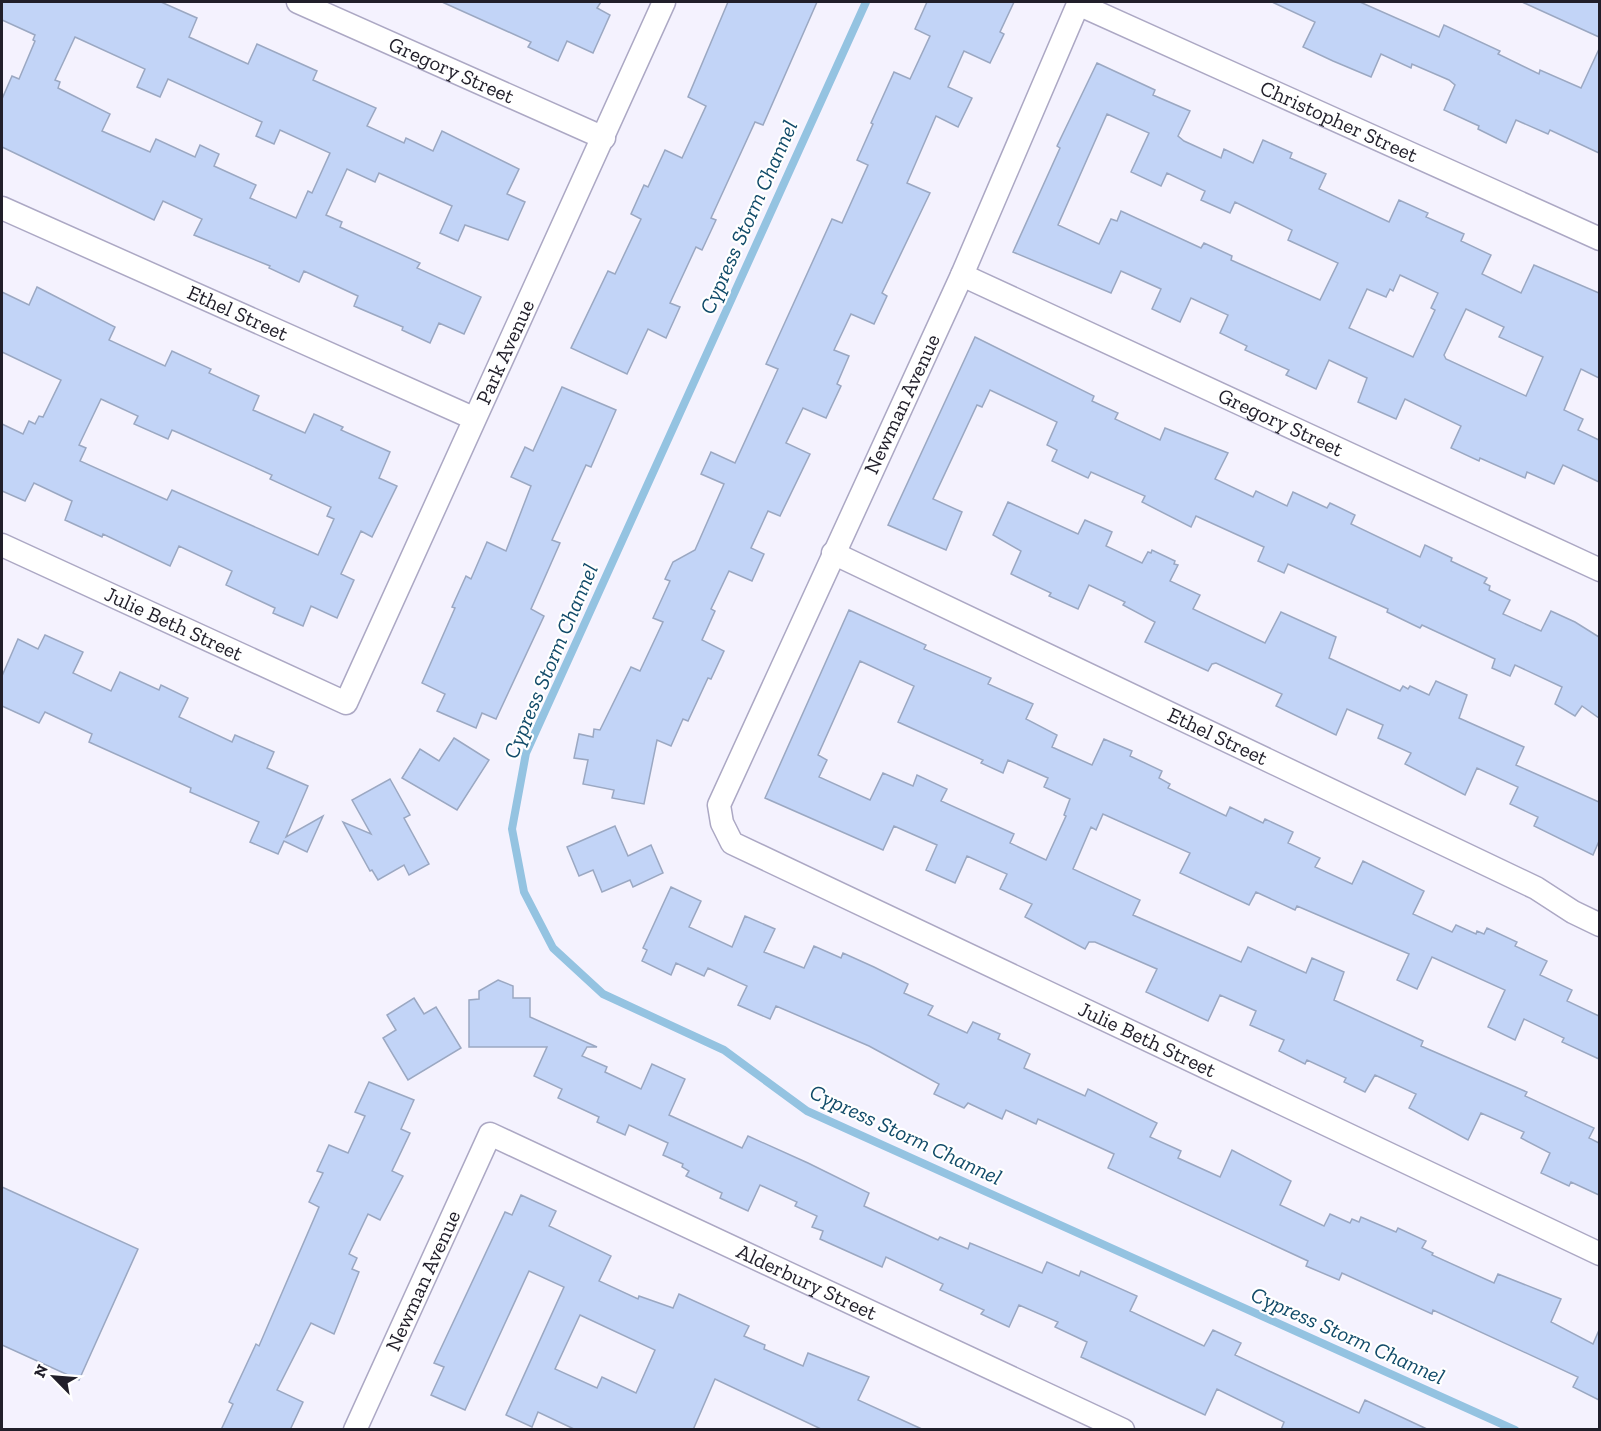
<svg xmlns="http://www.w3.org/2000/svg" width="1601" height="1431" font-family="'Zilla Slab',serif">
<rect width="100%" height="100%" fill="#f4f2fe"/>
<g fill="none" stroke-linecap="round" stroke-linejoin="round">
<path stroke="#94c3e1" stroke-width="8" d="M866,2l-340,751 -14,76 12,63 29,56 50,46 121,56 83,61 708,319"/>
</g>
<g fill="#c2d4f7" stroke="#9ba8c2" stroke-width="1.5" fill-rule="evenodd">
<path d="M2,2h159l36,16 -8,19 59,27 9,-20 60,27 -4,9 63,28 -9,18 37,17 2,-5 27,13 9,-20 77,38 -12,25 18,8 -17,38 -43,-15 -7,16 -18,-8 12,-27 -73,-33 -4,9 -28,-13 -21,46 16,7 -2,5 80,36 -3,5 64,29 -17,37 -25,-11 -9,20 -28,-13 1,-3 -49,-21 4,-10 -54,-25 -5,11 -30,-14 1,-2 -76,-31 8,-16 -39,-18 -9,19 -152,-73v-48l10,-23 7,3 16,-38 -2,-1 2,-5 -33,-15zM75,37l70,32 -8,18 23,10 8,-18 94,43 -6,14 18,8 6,-14 50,23 -18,40 -4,-2 -12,27 -46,-20 6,-13 -42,-19 5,-12 -19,-9 -5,12 -39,-18 -6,13 -48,-21 8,-17 -52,-26 2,-6 -5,-2z"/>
<path d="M442,2h159l-4,6 13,7 -17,38 -26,-12 -9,20 -30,-14 3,-5z"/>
<path d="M728,2h89l-54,123 -8,-3 -44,96 5,2 -14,30 -6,-3 -26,56 10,4 -14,31 -18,-9 -21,45 -56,-26 37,-77 7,3 26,-55 -10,-5 13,-29 4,2 17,-37 17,8 24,-52 -18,-9z"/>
<path d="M927,2h87l-14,30 4,2 -14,29 -26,-12 -16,36 24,11 -14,29 -22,-11 -29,67 23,10 -48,100 5,3 -13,28 -23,-10 -17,36 15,6 -12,28 4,2 -15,32 -23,-10 -17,35 24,11 -30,62 -12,-5 -17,37 13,6 -12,27 -23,-10 -18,38 4,2 -13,29 22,11 -13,28 -3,-1 -20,43 -5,-2 -12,27 -14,-6 -13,64 -32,-6 2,-8 -31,-6 5,-24 -14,-2 5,-24 14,3 1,-8 6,1 31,-63 9,4 23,-49 -10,-4 17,-37 -5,-2 8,-17 22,-12 29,-66 -23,-10 10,-22 24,11 43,-94 -12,-5 66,-145 10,4 26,-58 -11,-5 16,-36 -2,-1 23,-51 16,7 20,-43 -15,-7z"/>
<path d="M1272,2h88l79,35 5,-12 56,26 -2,3 41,20 1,-4 41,18 18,-39v104l-49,-23 -2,4 -32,-14 -10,23 -28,-14 1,-3 -35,-16 11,-25 -6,-5 -37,-16 -1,4 -30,-14 -10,23 -38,-16 -30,-14 12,-25z"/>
<path d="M1522,2h77v35z"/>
<path d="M1097,63l58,27 -2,5 37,16 -12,25 6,5 37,17 3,-9 29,14 10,-23 29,13 -2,5 36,16 -7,15 70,33 10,-22 29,13 -2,4 38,17 -3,7 30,14 -9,19 39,19 13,-28 65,28v85l-18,-9 -17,41 19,9 -5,11 21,10v42l-36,-17 -9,19 -27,-12 -2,6 -45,-20 -1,3 -28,-13 10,-22 -56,-27 -9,20 -38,-17 9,-24 -38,-18 -13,29 -30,-14 3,-5 -44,-20 2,-4 -27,-13 8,-18 -37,-17 -11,24 -28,-13 9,-20 -40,-18 -10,22 -98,-41 47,-104 -3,-2zM1107,114l42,19 -18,39 30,14 6,-13 38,18 -4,9 29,13 5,-11 57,28 -4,10 50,23 -18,37 -89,-40 1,-4 -28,-13 -3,5 -80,-37 -4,10 -6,-2 -12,25 -41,-19zM1400,275l38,18 -7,15 4,2 -22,47 -64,-29 18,-39 19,8 4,-8 3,2zM1466,309l38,18 -5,10 44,20 -17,39 -80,-37 -2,-4z"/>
<path d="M37,287l78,40 -6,13 56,26 7,-15 39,18 -2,4 50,23 -6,14 52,23 9,-19 29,13 -2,3 49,22 -11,26 18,8 -25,51 -11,-6 -20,43 13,6 -17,38 -26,-12 -8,20 -30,-13 2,-5 -49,-23 6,-14 -53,-25 -9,20 -67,-32 -1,3 -37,-17 7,-19 -38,-18 -9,18 -23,-10v-67l21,10 6,-13 6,3 4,-8 4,1 18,-37 -59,-28v-60l27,13zM101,399l37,17 -4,8 34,15 4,-9 7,3 93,42 -2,4 61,28 -4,9 7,3 -16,36 -146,-65 -5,10 -87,-39 6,-13 -7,-3z"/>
<path d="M975,337l119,59 -2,5 26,12 -3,6 45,21 5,-12 63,25 -13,26 38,18 3,-6 31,15 6,-14 34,16 3,-5 25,12 -4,9 69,33 5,-12 27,13 -1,3 36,17 -3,5 6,3 -1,4 21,10 -7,14 38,17 10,-20 24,11 24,15v81l-17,-12 -7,10 -20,-12 7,-17 -47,-22 -5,11 -18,-8 3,-9 -73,-34 -2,3 -33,-16 1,-3 -100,-45 -4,9 -26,-12 6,-14 -68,-31 -5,11 -49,-25 3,-6 -54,-24 -3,6 -36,-17 5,-11 -10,-5 10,-23 -67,-32 -8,17 -5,-2 -44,94 29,13 -16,38 -58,-25z"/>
<path d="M562,387l54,23 -25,57 -5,-2 -34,75 8,3 -29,66 13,7 -48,103 -14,-6 -6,15 -39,-17 8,-17 -23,-11 33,-75 -3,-1 14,-31 5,3 16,-37 19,9 25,-65 -20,-9 14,-30 8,4z"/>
<path d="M1008,502l70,32 7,-14 27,12 -6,14 36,17 6,-11 3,1 1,-3 23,11 -1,3 4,1 -8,16 30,14 -7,14 72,34 16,-31 55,25 -7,21 71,33 3,-5 5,3 2,-3 19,9 7,-14 31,14 -8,23 65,29 -8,18 83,37v39l-6,14 -59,-29 4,-9 -28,-13 8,-17 -41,-19 -12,27 -60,-31 6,-11 -33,-15 5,-13 -36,-16 -11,26 -60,-29 6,-12 -66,-31 -4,1 -4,7 -63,-29 10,-20 -32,-17 2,-3 -36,-17 -11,24 -29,-13 2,-3 -40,-19 10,-23 -28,-16z"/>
<path d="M849,610l77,35 -2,4 67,29 -3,6 45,20 -7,15 31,16 -5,12 40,18 12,-26 28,12 -2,5 32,15 -3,7 11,6 -2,4 58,28 4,-9 33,16 2,-4 28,13 -5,11 32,15 -5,9 37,17 11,-23 61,30 -11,23 39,18 4,-7 20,9 1,-3 7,3 3,-6 30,14 -2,4 32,15 -7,14 32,15 -5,11 32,15v43l-37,-17 2,-4 -40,-19 -9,21 -27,-13 17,-37 -73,-33 -15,32 -20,-9 12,-26 -112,-48 -2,4 -39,-18 -7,13 -69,-32 10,-20 -87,-39 -7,16 -5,-3 -18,42 67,31 -7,15 108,47 7,-15 58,26 6,-15 32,14 -10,28 89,41 -2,5 106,46 -2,4 69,32 -5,10 10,5v52l-28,-13 -2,4 -28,-13 9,-20 -29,-15 3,-6 -43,-19 -13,27 -59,-32 7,-14 -41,-19 -10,17 -21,-10 2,-4 -39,-18 -2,4 -26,-13 5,-11 -34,-15 6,-14 -36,-16 -12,26 -62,-29 11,-23 -62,-27h-6l-4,7 -60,-32 7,-13 -32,-15 7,-15 -40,-18 -12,27 -29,-13 11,-25 -43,-19 -11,24 -118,-52zM860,661l54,25 -16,36 85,38 -2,3 22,10 5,-13 40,18 -4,9 26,12 -6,16 2,1 -20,44 -36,-17 4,-9 -73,-33 6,-12 -30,-14 -4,11 -30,-13 -13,27 -51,-23 8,-17 -9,-5z"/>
<path d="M45,635l38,17 -10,21 38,18 9,-19 39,18 2,-5 27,13 -9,19 53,25 3,-7 39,17 -7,16 41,18 -22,51 37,-21 -16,36 -23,-11 -6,13 -28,-12 9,-20 -69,-30 1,-4 -102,-46 3,-8 -47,-22 -6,11 -37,-17v-30l16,-37 20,10z"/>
<path d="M454,738l35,22 -32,50 -55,-32 18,-29 19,12z"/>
<path d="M390,779l20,36 -6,3 25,46 -20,11 -5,-10 -26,15 -6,-10 -2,1 -27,-49 28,12 -19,-34z"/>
<path d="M615,826l13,30 23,-11 12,28 -30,14 -3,-7 -28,12 -9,-22 -14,6 -12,-29z"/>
<path d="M671,887l30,14 -12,26 43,20 13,-31 30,13 -11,23 40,16 10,-22 27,12 2,-5 31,14 34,17 -4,9 29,13 -5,9 39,18 6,-11 27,12 -2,5 32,15 -6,14 61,28 3,-7 69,34 -7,14 31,14 -3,7 42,19 12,-27 59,31 -11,24 44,21 6,-12 20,9 2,-4 7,3 2,-5 35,15 2,-4 28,13 -4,7 11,5 -1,2 62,28 4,-9 63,25 -10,23 42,22 6,-14v70l-26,-13 5,-10 -145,-67 -1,4 -90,-41 -3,7 -33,-14 2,-5 -200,-93 6,-14 -76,-35 -2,5 -30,-14 -4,9 -34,-16 -4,5 -30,-14 5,-10 -70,-38 -93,-40 -6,13 -32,-14 9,-19 -39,-18 -4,8 -28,-13 -5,12 -29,-14 5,-11 -4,-2z"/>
<path d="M498,980l15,6v12h17v19l67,30h-10l-5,9 25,11 -2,5 36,17 11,-25 33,15 -16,36 73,33 6,-12 60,27 61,30 -5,13 74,34 2,-3 28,12 2,-6 72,30 5,-11 32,14 2,-5 56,25 -7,15 74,35 9,-16 28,13 -6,12 124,58 6,-13 64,30h-148l3,-8 -67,-33 -12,26 -124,-58 6,-15 -32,-15 3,-5 -39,-17 -10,22 -28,-13 3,-4 -44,-20 3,-6 -57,-27 -4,10 -62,-28 3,-8 -11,-4 5,-11 -22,-10 2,-4 -37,-17 -12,26 -28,-13 2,-5 -36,-17 3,-5 -7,-4 1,-3 -20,-9 5,-12 -39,-18 -4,10 -28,-13 2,-5 -41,-19 4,-9 -28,-13 13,-29h-78v-47l10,-1v-8z"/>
<path d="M414,998l10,16 12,-7 25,41 -53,32 -25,-42 13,-8 -9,-15z"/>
<path d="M369,1082l45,18 -13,29 9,4 -18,38 11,5 -23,44 -12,-6 -19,40 8,4 -5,11 7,3 -25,62 -23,-11 -34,67 26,12 -13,28h-69l12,-26 -4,-2 27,-58 3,2 60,-139 -10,-5 14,-29 -6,-2 12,-26 19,8 17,-37 -10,-4z"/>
<path d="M2,1187l136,62 -59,131 -77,-35z"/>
<path d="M521,1195l35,16 -7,15 62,30 -12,25 39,18 1,-3 34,12 6,-14 70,32 -5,10 21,9 -1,4 39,17 5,-13 61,24 -11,23 66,30h-101l-108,-51 -22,51h-117l-38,-18 -6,15 -26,-12 58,-128 -35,-16 -64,139 -34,-15 13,-28 -10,-4 71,-151 7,3zM580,1315l75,35 -19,43 -34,-16 -5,11 -42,-19z"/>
</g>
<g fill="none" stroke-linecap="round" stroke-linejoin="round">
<defs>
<g id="street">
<path id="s1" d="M298,2l306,136"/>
<path id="s2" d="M1079,2l-117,273 -243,530 3,18 10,20 868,411"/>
<path id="s3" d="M1078,4l522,235"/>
<path id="s4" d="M2,208l471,210"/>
<path id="s5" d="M962,275l638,295"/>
<path id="s6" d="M2,545l344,158 318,-701"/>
<path id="s7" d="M833,553l703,335 37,24 27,13"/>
<path id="s8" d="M355,1430l135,-296 633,296"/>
</g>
</defs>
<use href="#street" stroke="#aca8c4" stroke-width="25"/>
<use href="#street" stroke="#fff" stroke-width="22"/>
</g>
<g text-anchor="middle" stroke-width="4.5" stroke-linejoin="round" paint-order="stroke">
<g font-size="21" fill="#211f2a" stroke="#fff">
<text dy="7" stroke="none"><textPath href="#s1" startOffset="168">Gregory Street</textPath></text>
<text dy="7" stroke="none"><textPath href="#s3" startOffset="286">Christopher Street</textPath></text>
<text dy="7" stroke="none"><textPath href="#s4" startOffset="258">Ethel Street</textPath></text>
<text dy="7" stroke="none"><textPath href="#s6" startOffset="764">Park Avenue</textPath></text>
<text transform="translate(902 404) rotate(-65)" y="7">Newman Avenue</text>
<text dy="7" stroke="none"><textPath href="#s5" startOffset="351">Gregory Street</textPath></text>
<text dy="7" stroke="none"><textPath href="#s6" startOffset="189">Julie Beth Street</textPath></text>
<text dy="7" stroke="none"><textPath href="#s7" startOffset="426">Ethel Street</textPath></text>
<text dy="7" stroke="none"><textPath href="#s2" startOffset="1380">Julie Beth Street</textPath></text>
<text dy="7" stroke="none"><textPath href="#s8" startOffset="164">Newman Avenue</textPath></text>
<text dy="7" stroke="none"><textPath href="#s8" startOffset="675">Alderbury Street</textPath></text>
</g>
<g font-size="22" font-style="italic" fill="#114b69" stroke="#fff">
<text transform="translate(748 217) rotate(-66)" y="8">Cypress Storm Channel</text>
<text transform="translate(550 661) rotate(-67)" y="8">Cypress Storm Channel</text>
<text transform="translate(906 1134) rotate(25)" y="8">Cypress Storm Channel</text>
<text transform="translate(1348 1335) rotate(24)" y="8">Cypress Storm Channel</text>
</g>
</g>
<rect width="1601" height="1431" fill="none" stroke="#211f2a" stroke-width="6"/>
<g transform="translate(54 1377) rotate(295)" stroke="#ffffff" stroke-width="4.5" paint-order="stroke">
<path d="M0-4.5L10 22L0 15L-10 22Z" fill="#211f2a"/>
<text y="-9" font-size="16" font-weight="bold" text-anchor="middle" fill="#211f2a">N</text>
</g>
</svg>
